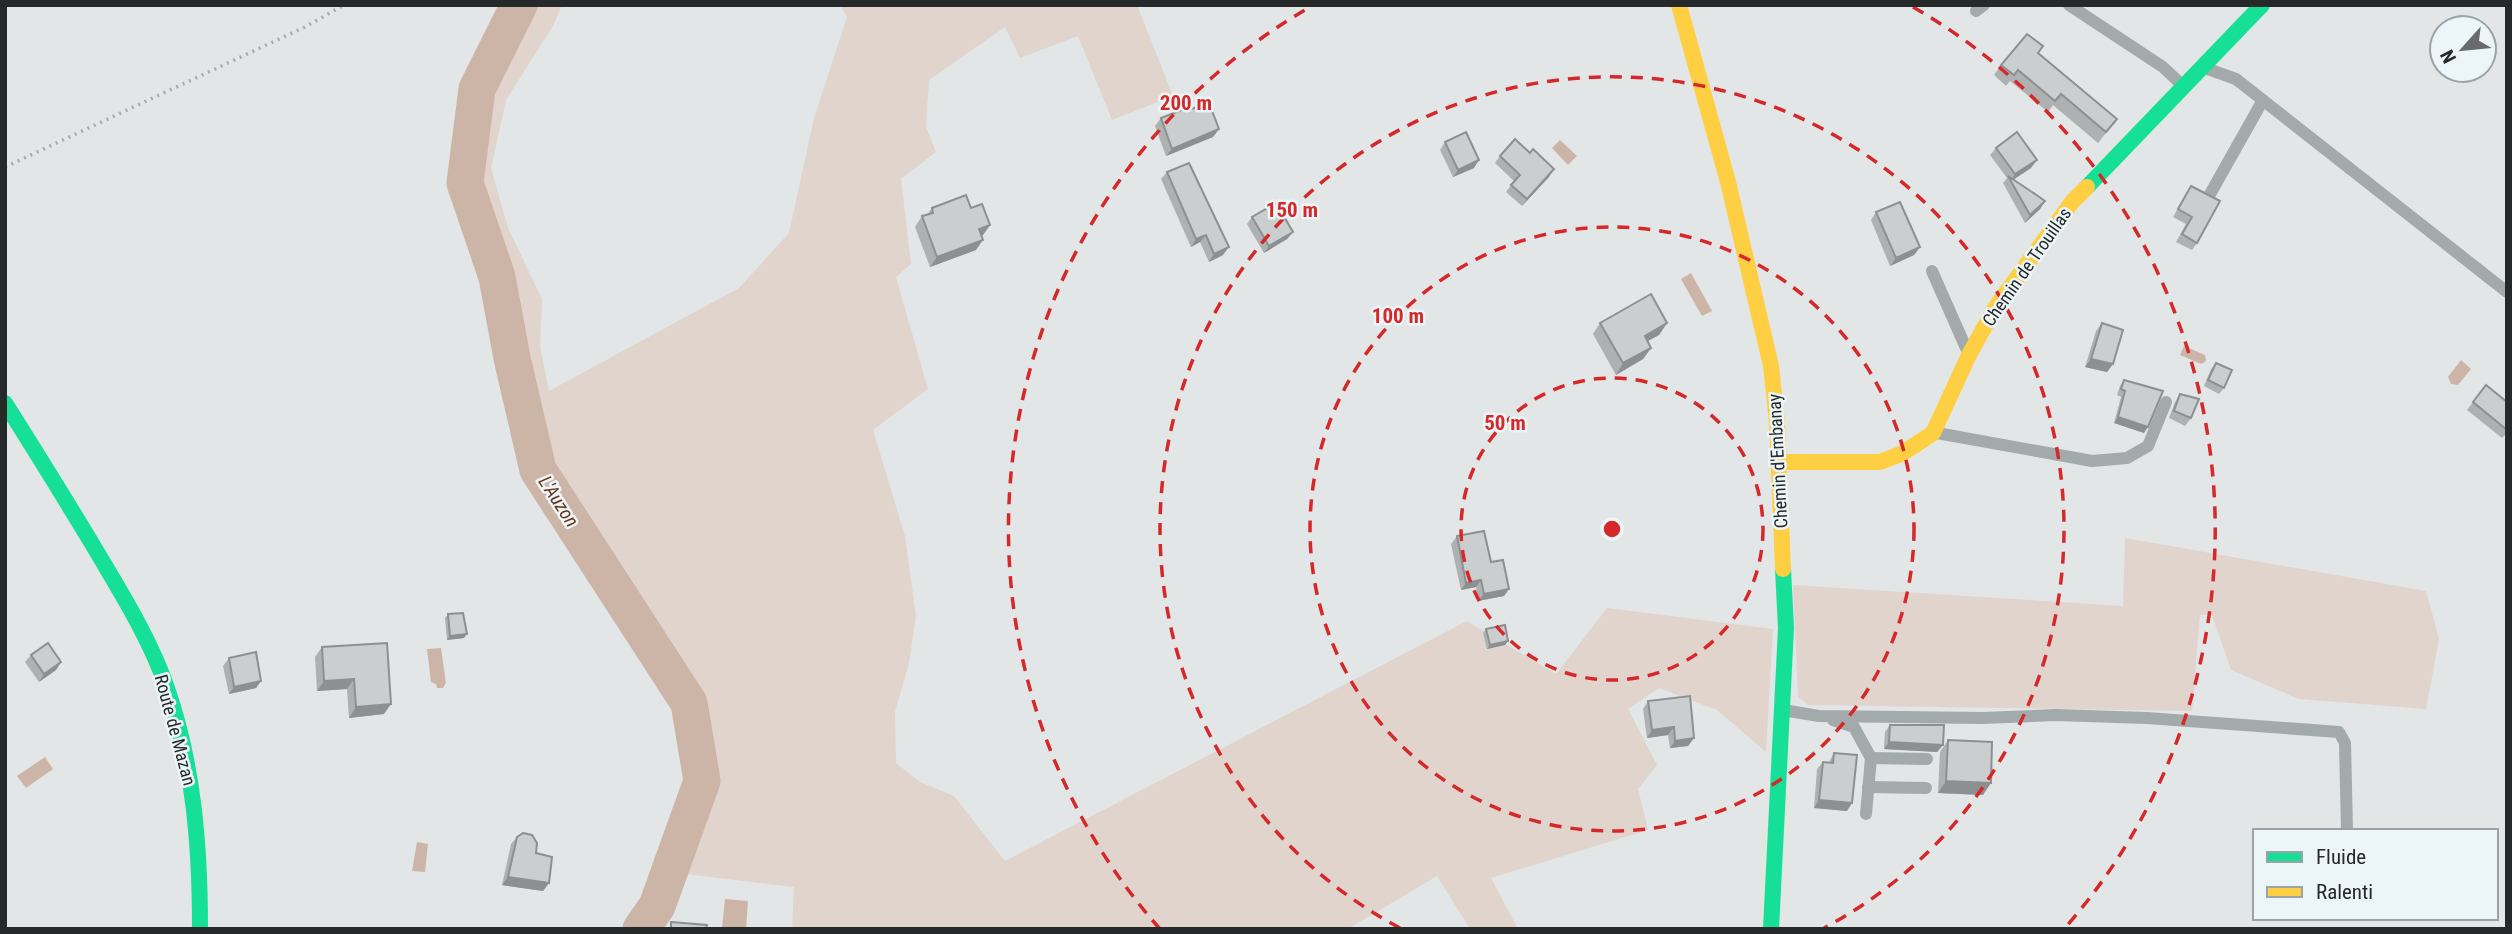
<svg xmlns="http://www.w3.org/2000/svg" width="2512" height="934" font-family="'Roboto Condensed',sans-serif">
<rect width="100%" height="100%" fill="#e2e6e7"/>
<g fill="#e0d4cd">
<path d="M529,5h33l-9,21 -47,74 -15,68 17,60 34,71 -2,47 9,45 190,-103 50,-55 25,-115 33,-101 -7,-12h297l36,91 -61,24 -34,-84 -58,22 -15,-31 -76,53 -3,47 10,25 -35,27 10,85 -15,13 32,112 -55,41 32,106 11,80 -7,47 -14,49 1,51 24,19 34,14 51,65 462,-240 89,53 51,-66 166,21 -7,123 -49,-42 -58,-22 -31,21 29,56 -19,24 10,41 -157,48 27,51h-48l-33,-53 -89,53h-556l2,-42 -109,-13 29,-95 -17,-79 -153,-237 -39,-186 -30,-97 11,-87z"/>
<path d="M2125,538l301,53 13,48 -13,70 -127,-10 -68,-29 -19,-55h-12l-8,96 -384,-6 -10,-8 -5,-112 330,21z"/>
</g>
<g fill="#ccb5a7">
<path d="M1560,140l17,16 -9,9 -16,-17z"/>
<path d="M1691,273l21,38 -10,5 -21,-37z"/>
<path d="M2184,346l21,9 1,6 -5,3 -21,-9z"/>
<path d="M2461,360l10,9 -13,16 -7,-1 -3,-7z"/>
<path d="M441,648l5,35 -3,5h-6l-1,-4 -5,-2 -4,-33z"/>
<path d="M45,757l8,12 -27,19 -9,-12z"/>
<path d="M417,842l11,2 -3,28 -13,-1z"/>
<path d="M725,899l23,2 -2,28h-24z"/>
</g>
<g fill="none" stroke-linecap="round" stroke-linejoin="round">
<path stroke="#ccb5a7" stroke-width="37" d="M519,5l-42,84 -12,94 32,94 15,81 26,112 151,233 13,78 -45,125 -16,23"/>
<path stroke="#a6abad" stroke-width="3.5" stroke-dasharray="2 5" stroke-linecap="butt" d="M5,167l300,-140 39,-22"/>
<g stroke="#a3aaac" stroke-width="12">
<path d="M2069,5l94,62 20,19"/>
<path d="M1976,11l8,-6"/>
<path d="M2205,68l31,11 271,213"/>
<path d="M2209,196l54,-96"/>
<path d="M1932,271l34,77"/>
<path d="M1937,433l155,28 35,-3 21,-12 18,-44"/>
<path d="M1783,710l36,6 163,2 74,-3 91,3 192,14 6,11 2,88"/>
<path d="M1833,720l21,7 17,31 -5,56"/>
<path d="M1871,758l56,1"/>
<path d="M1868,787l58,1"/>
</g>
<g stroke="#16e098" stroke-width="16">
<path d="M2087,187l175,-182"/>
<path d="M5,403c31,49 62,99 92,149 26,44 53,87 70,136 27,78 33,160 33,241"/>
<path d="M1771,929l15,-301 -3,-59"/>
</g>
<g stroke="#ffcf43" stroke-width="16">
<path d="M1679,5l49,177 43,184 6,56 6,147"/>
<path d="M1779,462h101l23,-9 30,-20 36,-78 26,-47 77,-106 15,-15"/>
</g>
</g>
<g fill="#aeb1b1">
<path d="M2038,53l79,66 -19,24 -45,-38 -5,7 -38,-31 -4,5 -12,-11 7,-10z"/>
<path d="M1185,111l34,18 -6,8 -47,19 -11,-30 6,-8z"/>
<path d="M1445,142l29,26 -21,9 -13,-27z"/>
<path d="M1996,148l35,20 -18,11 32,22 -5,8 -15,14 -22,-40 4,-5 -17,-23z"/>
<path d="M1500,156l49,21 -27,29 -16,-14 8,-11 -19,-18z"/>
<path d="M1167,172l56,83 -14,7 -9,-20 -9,5 -30,-68z"/>
<path d="M2191,186l6,57 -5,7 -16,-8 10,-18 -13,-7z"/>
<path d="M932,208h39l19,17 -8,11 -6,14 -46,17 -15,-40 7,-11 5,-1z"/>
<path d="M1876,212l44,35 -6,8 -24,11 -19,-46z"/>
<path d="M1252,217l41,15 -6,7 -23,14 -17,-29z"/>
<path d="M1600,323h67l-8,12 -12,6 4,7 -8,11 -27,16 -23,-41z"/>
<path d="M2102,323l11,41 -6,8 -22,-5 11,-36z"/>
<path d="M2216,363l8,25 -5,6 -15,-8 7,-17z"/>
<path d="M2124,380l20,53 -30,-10 7,-26 -4,-2 3,-9z"/>
<path d="M2180,394l11,24 -6,8 -16,-8 6,-16z"/>
<path d="M2473,402h34v31l-5,5 -35,-28z"/>
<path d="M1457,536l34,26 18,27 -5,7 -26,5 -2,-14 -15,3 -10,-46z"/>
<path d="M448,614l16,24 -17,2 -2,-22z"/>
<path d="M1486,629l22,12 -3,4 -18,4 -4,-16z"/>
<path d="M387,643l-3,71 -35,4 -2,-29 -30,2 -2,-34 7,-10z"/>
<path d="M31,655l30,7 -5,8 -17,12 -14,-20z"/>
<path d="M229,658l32,23 -5,7 -27,6 -6,-28z"/>
<path d="M1648,701l46,37 -6,8 -18,2 -2,-13 -21,3 -4,-29z"/>
<path d="M1890,725l53,20 -6,7 -53,-3 1,-17z"/>
<path d="M1948,740l35,55 -45,-2 2,-41z"/>
<path d="M1834,753l13,58 -33,-3 3,-39 6,-7h6z"/>
<path d="M517,837l19,16 13,30 -6,8 -41,-6 9,-41z"/>
</g>
<g fill="#8d9090">
<path d="M1219,129l-6,8 -47,19 6,-7z"/>
<path d="M1479,160l-5,8 -21,9 5,-7z"/>
<path d="M2037,160l-6,8 -21,14 5,-8z"/>
<path d="M1554,169l-5,8 -27,29 5,-7z"/>
<path d="M2045,201l-5,8 -15,14 5,-8z"/>
<path d="M990,225l-7,10 -11,4 7,-10z"/>
<path d="M1293,232l-6,7 -23,14 5,-7z"/>
<path d="M1206,235l-6,7 -9,5 5,-8z"/>
<path d="M983,240l-7,10 -46,17 7,-10z"/>
<path d="M1229,247l-6,8 -14,7 5,-8z"/>
<path d="M1920,247l-6,8 -24,11 6,-8z"/>
<path d="M1667,323l-8,12 -22,12 8,-11z"/>
<path d="M1651,348l-8,11 -27,16 7,-12z"/>
<path d="M2091,359l22,5 -6,8 -22,-5z"/>
<path d="M2118,417l30,10 -4,6 -30,-10z"/>
<path d="M1481,580l-5,7 -15,3 5,-7z"/>
<path d="M1509,589l-5,7 -26,5 6,-7z"/>
<path d="M467,634l-3,4 -17,2 3,-4z"/>
<path d="M1508,641l-3,4 -18,4 3,-4z"/>
<path d="M61,662l-5,8 -17,12 5,-8z"/>
<path d="M354,679l-7,10 -30,2 7,-10z"/>
<path d="M261,681l-5,7 -27,6 5,-7z"/>
<path d="M391,704l-7,10 -35,4 7,-11z"/>
<path d="M1674,727l-6,8 -21,3 5,-8z"/>
<path d="M1694,738l-6,8 -18,2 5,-7z"/>
<path d="M1889,742l54,3 -6,7 -53,-3z"/>
<path d="M1946,781l45,2 -8,12 -45,-2z"/>
<path d="M1819,800l33,3 -5,8 -33,-3z"/>
<path d="M508,877l41,6 -6,8 -41,-6z"/>
</g>
<g fill="#cacece" stroke="#8d9090" stroke-width="2">
<path d="M2027,34l16,12 -5,7 79,66 -11,13 -45,-38 -6,7 -37,-31 -4,5 -13,-10z"/>
<path d="M1209,103l10,26 -47,20 -11,-31 23,-9 1,2z"/>
<path d="M1466,132l13,28 -21,10 -13,-28z"/>
<path d="M2017,132l20,28 -22,14 -19,-26z"/>
<path d="M1515,139l15,14 3,-4 21,20 -27,30 -16,-14 9,-10 -20,-19z"/>
<path d="M1189,163l40,84 -15,7 -8,-19 -10,4 -29,-67z"/>
<path d="M2008,176l30,20 7,5 -15,14z"/>
<path d="M2191,186l29,15 -23,42 -15,-9 10,-17 -14,-8z"/>
<path d="M966,195l5,13 11,-4 8,21 -11,4 4,11 -46,17 -15,-41 11,-3 -1,-5z"/>
<path d="M1900,202l20,45 -24,11 -20,-46z"/>
<path d="M1276,203l17,29 -24,14 -17,-29z"/>
<path d="M1651,294l16,29 -22,13 6,12 -28,15 -23,-40z"/>
<path d="M2102,323l21,7 -10,34 -22,-5z"/>
<path d="M2216,363l16,7 -8,18 -16,-8z"/>
<path d="M2124,380l39,11 -15,36 -30,-10 7,-26 -4,-2z"/>
<path d="M2486,385l21,17v28l-34,-28z"/>
<path d="M2180,394l19,5 -8,19 -17,-7z"/>
<path d="M1484,531l7,31 12,-2 6,29 -25,5 -3,-14 -15,3 -9,-47z"/>
<path d="M463,613l4,21 -17,2 -2,-22z"/>
<path d="M1505,625l3,16 -18,4 -4,-16z"/>
<path d="M48,643l13,19 -17,12 -13,-19z"/>
<path d="M387,643l4,61 -35,3 -2,-28 -30,2 -2,-34z"/>
<path d="M256,652l5,29 -27,6 -5,-29z"/>
<path d="M1690,696l4,42 -19,3 -1,-14 -22,3 -4,-29z"/>
<path d="M1890,725h54l-1,20 -54,-3z"/>
<path d="M1948,740l44,2 -1,41 -45,-2z"/>
<path d="M1834,753l23,2 -5,48 -33,-3 4,-38 10,1z"/>
<path d="M523,833l9,2 5,8 -1,10 16,4 -3,26 -41,-6 9,-40z"/>
<path d="M671,922l36,3 -1,4h-35z"/>
</g>
<g fill="none" stroke="#d62828" stroke-width="3.5" stroke-dasharray="12 9">
<circle cx="1612" cy="529" r="151"/>
<circle cx="1612" cy="529" r="302"/>
<path d="M1400 928A452 452 0 1 1 1824 928"/>
<path d="M1160 929A603 603 0 0 1 1310 7M1913 7A603 603 0 0 1 2064 929"/>
</g>
<g text-anchor="middle" stroke-width="5" stroke-linejoin="round" paint-order="stroke">
<g font-size="18" fill="#252929" stroke="#ecf5f7">
<text transform="translate(2027 267) rotate(-55)" y="6">Chemin de Trouillas</text>
<text transform="translate(1778 461) rotate(-93)" y="6">Chemin d'Embanay</text>
<text transform="translate(175 730) rotate(75)" y="6">Route de Mazan</text>
</g>
<g font-size="19" font-style="italic" fill="#653516" stroke="#ecf5f7">
<text transform="translate(559 501) rotate(57)" y="7">L'Auzon</text>
</g>
</g>
<circle cx="1612" cy="529" r="10" fill="#d62828" stroke="#ecf5f7" stroke-width="3.5"/>
<g font-size="21" text-anchor="middle" font-weight="bold" fill="#d62828" stroke="#ecf5f7" stroke-width="5" stroke-linejoin="round" paint-order="stroke">
<text x="1186" y="110">200 m</text>
<text x="1292" y="217">150 m</text>
<text x="1398" y="323">100 m</text>
<text x="1505" y="430">50 m</text>
</g>
<rect width="2512" height="934" fill="none" stroke="#252929" stroke-width="14"/>
<rect x="2253" y="829" width="245" height="91" fill="#ecf5f7" stroke="#9ca3a5" stroke-width="2"/>
<rect x="2267" y="852" width="35" height="10" fill="#16e098" stroke="#9ca3a5" stroke-width="2"/>
<text x="2316" y="864" font-size="21" fill="#252929">Fluide</text>
<rect x="2267" y="887" width="35" height="10" fill="#ffcf43" stroke="#9ca3a5" stroke-width="2"/>
<text x="2316" y="899" font-size="21" fill="#252929">Ralenti</text>
<g transform="translate(2463 49) rotate(243)"><circle r="33" fill="#ecf5f7" stroke="#9ca3a5" stroke-width="2"/>
<path d="M0-5L12 26L0 18L-12 26Z" fill="#676b6c"/>
<text y="-10" font-size="19" font-weight="bold" text-anchor="middle" fill="#252929">N</text>
</g>
</svg>
